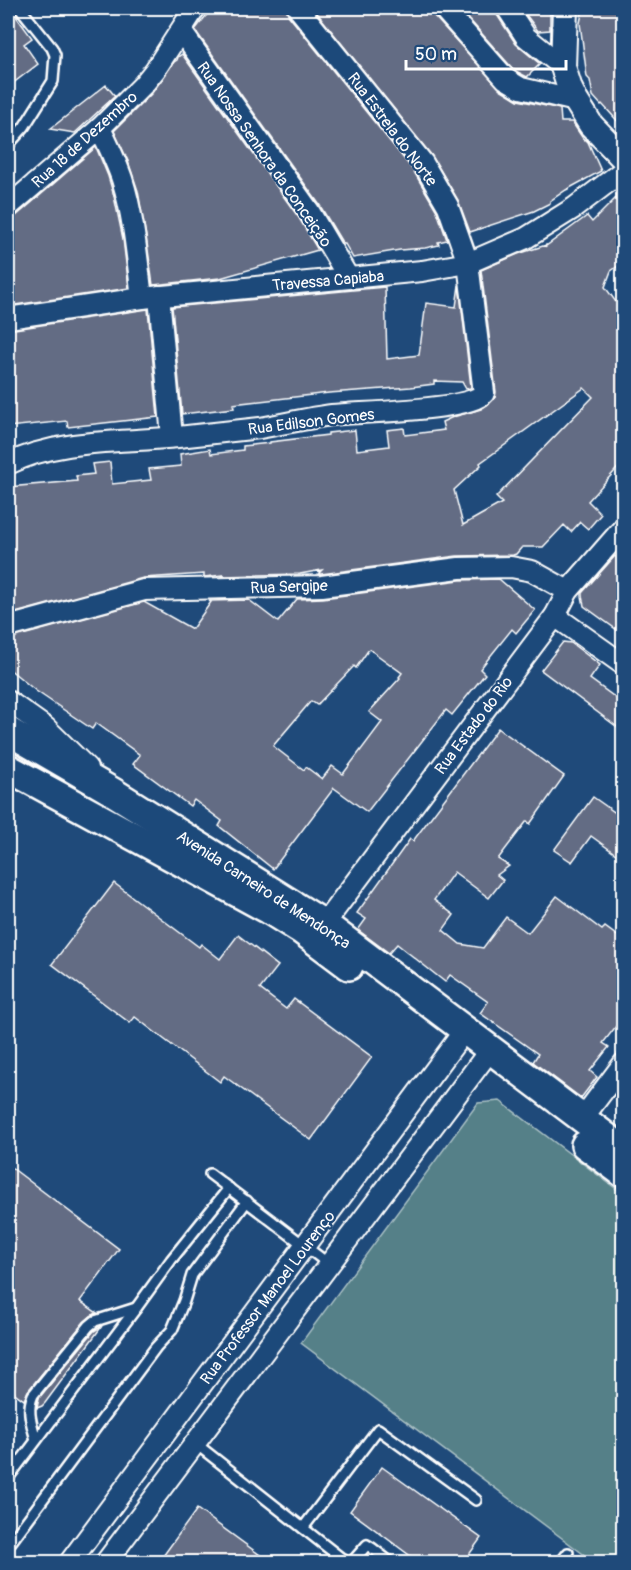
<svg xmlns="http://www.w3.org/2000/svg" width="631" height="1570" font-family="Pangolin,sans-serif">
<rect width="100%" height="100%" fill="#1f4a7a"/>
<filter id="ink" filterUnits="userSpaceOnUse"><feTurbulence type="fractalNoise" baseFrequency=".0167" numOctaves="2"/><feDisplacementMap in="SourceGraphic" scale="12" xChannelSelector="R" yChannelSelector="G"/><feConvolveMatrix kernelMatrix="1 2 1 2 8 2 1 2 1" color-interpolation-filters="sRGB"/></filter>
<g filter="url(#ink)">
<path fill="#548088" stroke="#aac0c4" stroke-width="1.5" d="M500,1101l123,93v368h-29l-293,-219 177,-240z"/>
<g fill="#636c84" stroke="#fff" stroke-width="1.5" fill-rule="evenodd">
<path d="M8,8h2l22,30 -8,6 14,20 -30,23z"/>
<path d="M212,8h74l3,8 124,154 24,41 10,29 -9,2 1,3 -14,3 -25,2 -47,8 -8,-14h-2l-24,-40 -124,-174z"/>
<path d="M313,8h118l3,8 66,73 18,11 42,9 1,13h11l12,18 1,-1 3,3 13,29 -35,19 -16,11v2l-16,8 -64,21 -12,-32 -26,-44z"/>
<path d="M459,8h36l2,7 19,29 24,20 -13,13 -13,-7z"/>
<path d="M521,8h29v22l-12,1z"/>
<path d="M583,8h41v120l-22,-24 -1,1 -8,-9 -3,-16 -3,-3 -7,-54z"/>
<path d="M182,54l117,164 19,32 -98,28 -67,7 -7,-49 -8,-45 -10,-30 -14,-30 38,-38 22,-31 3,-2 1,-3z"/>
<path d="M106,85l9,11 -40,37 -25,-4z"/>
<path d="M96,147l12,29 6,20 9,43 6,49 -121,18v-87l8,-3z"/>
<path d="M624,190v72l-13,9 -6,16 19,26v148l-36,40 13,13 -13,15 -8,-7 -9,10 -7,-7 -21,22h-21l-6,7 -3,1 -56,1 -136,18h-3l4,-4 -22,4 -78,2 1,-1 -19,2v-3l-61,4 -135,37v-128l69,-6 -1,-5 18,-2 -2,-10 18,-2 2,22 39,-4 -2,-11 32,-3 -1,-12 30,-5 1,5 32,-4v-4l27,-3v-1l58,-7v-2l27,-3 2,20 32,-4 -2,-16 17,-2 1,7 39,-5 -2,-8 11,-5 28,-8 9,-6 5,-5 1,-6 -15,-122 37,-16 28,-9v1l41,-30 5,6zM584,388l9,9 -97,100 6,6 -39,22 -9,-35 27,-25 -1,-2z"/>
<path d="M459,285l12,102 -1,1 -4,1 -4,-7 -28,-1v3l-23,3 -82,6 -96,11 1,4 -52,6 -10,-107 213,-20 2,72 32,-4 7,-52 30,4z"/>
<path d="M148,309l10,108 -90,10 -1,-6 -59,6v-97z"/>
<path d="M615,556l9,7v72l-40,-29 -2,-10v-3z"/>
<path d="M499,579l36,31 -19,23 -4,-4 -32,40 5,5 -33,41 -6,-5 -79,102 -33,-24 -61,81 -54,-43 3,-5 -28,-21 -4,6 -57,-42 7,-9 -44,-32 -4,6 -56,-38 -28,-23v-29l136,-37 48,27 19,-27 -2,-1 40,-1 29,22 19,-23 26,-1 137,-18zM369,649l33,24 -3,4 1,1 -31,34 13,10 -39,52 -11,-8 -10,13 -16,-12 -2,3 -31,-24 38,-45 6,4 37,-39 2,2z"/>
<path d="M563,642l8,1 29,22 -10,14 34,25v28l-83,-62z"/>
<path d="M498,728l66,48 -34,48 -3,-3 -29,38 11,7 -12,9 6,5 -14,18 -35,-26 -20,28 20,15 -11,15 17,14 23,4 23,-31 22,16 29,-37 45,34 3,-3 19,14v75l-21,27 6,4 -19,24 7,6 -16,21 -48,-36 5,-8 -58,-41 8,-11 -38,-27 -5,7 -48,-38 -8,9 -31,-23 8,-11 -9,-6 53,-74 3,2z"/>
<path d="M593,797l31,22v41l-33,-24 -19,26 -18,-12z"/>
<path d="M114,883l85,64 2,-3 19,15 18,-24 40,31 -18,23 26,20 8,-10 78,58 -61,83 -87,-64 -4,6 -85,-65 -5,6 -78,-59z"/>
<path d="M8,1165l111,84 -39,52 17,12 -6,3 -7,6 -56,69 -4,9 -16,-12z"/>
<path d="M102,1326l-57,77 -3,3 -5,2 2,-10 55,-67z"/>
<path d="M382,1467l99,71 -18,25h-43l-70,-52z"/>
<path d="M197,1509l74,54h-113z"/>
</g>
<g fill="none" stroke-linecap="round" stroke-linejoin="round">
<defs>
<g id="service">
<path d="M8,145l16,-18 29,-46 2,-26 -3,-7 -32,-40"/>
<path d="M210,1174l120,91"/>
<path d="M36,1440c-4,-16 -10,-29 -3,-45l56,-69 6,-5 41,-13"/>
<path d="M195,1443l151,119"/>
<path d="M8,1478l129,-171 34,-47 58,-72"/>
<path d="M303,1528l75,-99 98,71"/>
<path d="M8,1546l148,-199 16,-17 12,-29 8,-26 55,-74"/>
<path d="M352,1562l15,-17 5,3 18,14"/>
<path d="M561,1562l7,-9"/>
</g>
<g id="minor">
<path d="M443,8l63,71 15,9 55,13"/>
<path d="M507,8l19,29 37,30"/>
<path d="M181,31l128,180 39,66"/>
<path d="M100,128c8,17 16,33 22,51 12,38 15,79 20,119"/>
<path d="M8,207l92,-79 43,-43 12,-15 40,-62"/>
<path d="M159,296l13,141"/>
<path d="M8,318l134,-20 280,-27 46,-8 58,-25 48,-30 50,-38"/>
<path d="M8,464c52,-26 113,-21 170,-27 27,-3 55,-6 82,-9 24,-4 48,-10 72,-13 27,-3 138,-4 152,-22l-16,-130 -20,-57 -25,-43 -125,-155"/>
<path d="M555,616l69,49"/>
<path d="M8,627l136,-37 178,-4 137,-18 52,-1 21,4 36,20"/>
<path d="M8,701l38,27 41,40"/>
<path d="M324,924l231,-308 13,-25 56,-64"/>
<path d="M582,1119l42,-56"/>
<path d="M70,1562l394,-531"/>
<path d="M106,1562l384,-512"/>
</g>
<path id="tertiary" d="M565,8l-2,59 7,22 6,12 15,24 33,34"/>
<g id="secondary">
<path d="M8,731l105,61 211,132 300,226"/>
<path d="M8,768l261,142 32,20 48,36"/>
<path d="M585,1145l39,29"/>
</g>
</defs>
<use href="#service" stroke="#fff" stroke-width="14"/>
<use href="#minor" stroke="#fff" stroke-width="24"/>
<use href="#tertiary" stroke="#fff" stroke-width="28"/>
<use href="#secondary" stroke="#fff" stroke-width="32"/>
<use href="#service" stroke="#1f4a7a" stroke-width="9"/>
<use href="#minor" stroke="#1f4a7a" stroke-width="20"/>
<use href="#tertiary" stroke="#1f4a7a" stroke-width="24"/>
<use href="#secondary" stroke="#1f4a7a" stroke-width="27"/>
</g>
</g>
<g text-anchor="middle" stroke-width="4.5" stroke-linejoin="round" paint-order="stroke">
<g font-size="16" fill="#fff" stroke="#1f4a7a">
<text transform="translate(393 129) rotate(53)" y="6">Rua Estrela do Norte</text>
<text transform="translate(84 139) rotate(-42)" y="6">Rua 18 de Dezembro</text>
<text transform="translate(265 154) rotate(55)" y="6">Rua Nossa Senhora da Conceição</text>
<text transform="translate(328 280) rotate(-5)" y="6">Travessa Capiaba</text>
<text transform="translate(311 421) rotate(-7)" y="6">Rua Edilson Gomes</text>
<text transform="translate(289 586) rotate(-2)" y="6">Rua Sergipe</text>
<text transform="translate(473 725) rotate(-53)" y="6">Rua Estado do Rio</text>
<text transform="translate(264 889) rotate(33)" y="6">Avenida Carneiro de Mendonça</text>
<text transform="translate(267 1297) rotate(-53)" y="6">Rua Professor Manoel Lourenço</text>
</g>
</g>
<rect width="631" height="1570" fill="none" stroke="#1f4a7a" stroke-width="30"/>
<rect x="15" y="15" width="601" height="1540" fill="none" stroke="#fff" stroke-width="2" filter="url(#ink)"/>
<path d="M406 60v9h160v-9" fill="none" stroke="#ffffff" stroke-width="3"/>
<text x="415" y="60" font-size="18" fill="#ffffff" stroke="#1f4a7a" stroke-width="4.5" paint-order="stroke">50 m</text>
</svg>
